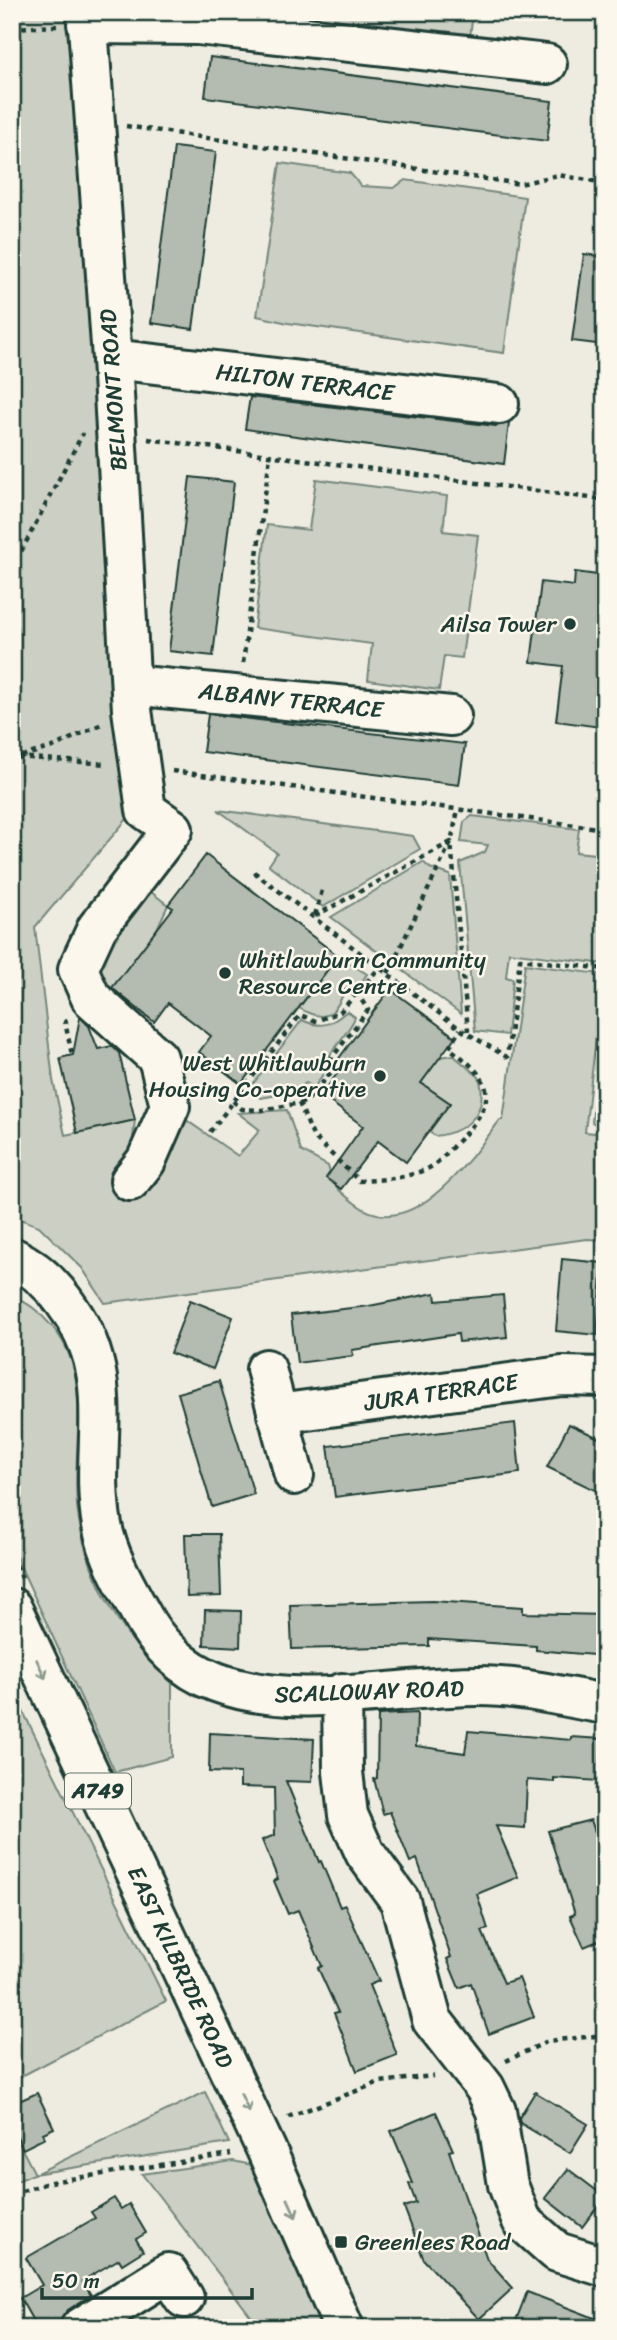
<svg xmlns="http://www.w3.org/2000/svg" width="617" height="2340" font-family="Sriracha,sans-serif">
<rect width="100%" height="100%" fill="#eeece1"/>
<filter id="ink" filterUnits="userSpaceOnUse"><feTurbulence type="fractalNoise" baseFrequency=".0143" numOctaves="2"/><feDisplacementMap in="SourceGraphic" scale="14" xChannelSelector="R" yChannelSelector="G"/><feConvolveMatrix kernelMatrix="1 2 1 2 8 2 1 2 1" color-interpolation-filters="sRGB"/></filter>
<g filter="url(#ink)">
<g fill="#cbcfc4" stroke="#75867c" stroke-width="2">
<path d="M12,12h64l57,800 -98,115 18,153 12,55 70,-15 -3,26 -15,23 23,16 46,-65 52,36 22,-26 -22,-17 49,-3 14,41 27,15c6,22 10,24 28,38 54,42 115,-45 144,-84h3l22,-156 75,10 -2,20 7,1v34h-8l-12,103 20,2v106l-18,-1 -482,64 -23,-35 -43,-42 -27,-10z"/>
<path d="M123,12h350l-3,25z"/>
<path d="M280,163l70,10 11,13 33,2 11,-8 120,17 -21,156 -216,-30 -31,-7z"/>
<path d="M316,479l131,17 -4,35 35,4 -16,123 -18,-2 -5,34 -71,-10 4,-36 -118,-16 13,-103 42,5z"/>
<path d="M218,810l195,26 7,13 -97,58 -54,-42 8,-12z"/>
<path d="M472,816l107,13 -3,23 29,3v109l-96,-12 -3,25 7,2 -6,56 -32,-4 -15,-168 25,-11 3,-7 -27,-3 3,-20z"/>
<path d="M423,862l7,6 20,7 11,139 -130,-97z"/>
<path d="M138,882l30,23 -12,26 -45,58 -7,-2 -18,-23z"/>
<path d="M338,956l29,18 -8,12 -14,4c-11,27 -20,33 -46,18z"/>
<path d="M347,1011l8,6c-2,9 -24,35 -31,47l3,4 -13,20 -8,-5 -12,9 -33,6 -12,-9 53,-69c19,9 29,5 45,-9z"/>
<path d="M605,1040v90l-13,-8 8,-80z"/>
<path d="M453,1055l26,22c10,34 -10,55 -44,59l-6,-4 21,-29 -29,-20 19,-26z"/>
<path d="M12,1298c14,2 26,13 35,23 53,52 20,133 32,199 11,64 46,121 93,163v74l-57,15 -103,-224z"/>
<path d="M12,1689l154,312 -154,80z"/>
<path d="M205,2092l24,51 -195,31 -22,9v-53l23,44z"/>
<path d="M233,2161l19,4 72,163h-64l-118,-154z"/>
</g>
<g fill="#b4bbb0" stroke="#1f3d34" stroke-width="2">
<path d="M210,57l342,44 -5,40 -342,-44z"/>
<path d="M174,147l42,5 -23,177 -42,-6z"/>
<path d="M584,254l21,3v88l-33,-4z"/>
<path d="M250,397l246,29 13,-3 -5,41 -259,-35z"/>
<path d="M190,477l44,5 -21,174 -44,-5z"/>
<path d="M575,572l30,4v137l-5,14 -44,-6 7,-55 -32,-4 10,-80 33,4z"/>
<path d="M208,714l257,30 -6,41 -256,-33z"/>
<path d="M206,855l132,101 -97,128 -42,-32 12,-16 -43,-33 -14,19 -42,-34 61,-80 -5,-3z"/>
<path d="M390,989l65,48 -34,46 29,20 -44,59 -28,-21 -37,48 -15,-11 37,-52 -42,-31 19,-25 -6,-5z"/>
<path d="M80,1017l9,9 9,23 14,-3 7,7 16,67 -58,13 -17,-75 13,-3z"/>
<path d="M562,1259l41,4 -6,72 -41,-4z"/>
<path d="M435,1293l1,8 67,-6 4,42 -48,5 -1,-8 -106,16 1,6 -56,7 -6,-48 78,-9z"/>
<path d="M190,1300l43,17 -20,52 -43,-16z"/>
<path d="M219,1381l35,113 -42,13 -34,-114z"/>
<path d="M515,1423l5,50 -185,24 -7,-51z"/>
<path d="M569,1424l36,17v54l-58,-28z"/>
<path d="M185,1534h34l2,62 -34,1z"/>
<path d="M432,1601l91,6v6l82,2v41l-69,-6v-4l-107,-7v7l-137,3 -2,-44z"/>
<path d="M205,1610l36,1 -1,36 -36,-2z"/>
<path d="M417,1713l-1,33 49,7 3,-22 103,9v-3l31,2 -3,42 -45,-3v4l-27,-2 -2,48 -29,-2 22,51 -41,17 11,35 -6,2 22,52 15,-5 15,39 -45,17 -18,-51 -12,5 -12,-29 4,-2 -34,-98 -7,3 -20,-50 -7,2 -9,-35 3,-1 1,-63z"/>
<path d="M210,1733l104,6 -2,43 -26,-1 33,81 2,-1 19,46 5,-2 34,76 -10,4 28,70 -40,16 -23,-58 4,-1 -20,-44 4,-2 -24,-56 -10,4 -14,-33 4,-2 -16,-39 13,-5 -1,-47 -34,-1v-14l-31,-1z"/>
<path d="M591,1820l14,42v76l-21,9 -14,-31 5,-2 -27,-83z"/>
<path d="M535,2092l53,32 -18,29 -50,-30 -1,-5z"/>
<path d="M37,2093l17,35 -11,5 2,5 -22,11 -11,-23v-22z"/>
<path d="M436,2112l17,38 -4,1 38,108 26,29 -34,31 -55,-59 -20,-53 12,-4 -7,-19 4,-1 -22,-52z"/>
<path d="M568,2169l37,28 -23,30 -37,-29z"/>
<path d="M114,2198l7,11 8,-5 17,29 -10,6 7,12 -21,13 -3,-5 -37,22 9,14 -23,15 -9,14 -6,4h-16l-17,-30 22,-13 -16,-27 69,-40 -4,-6z"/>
<path d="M527,2292l78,30v6h-92z"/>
</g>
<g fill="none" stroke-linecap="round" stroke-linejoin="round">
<defs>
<g id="minor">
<path d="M87,12l25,347 20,351 14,100 27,19 -76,99 -19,41 13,29 67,60 12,48 -24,55 -16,20"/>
<path d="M87,24l111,1 349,39"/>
<path d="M112,359l387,45"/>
<path d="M131,685l320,31"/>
<path d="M12,1257c25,12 43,30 58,53 50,72 18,137 32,215 6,31 23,60 38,87 16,31 43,58 76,70 80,30 179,4 263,4 42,0 85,11 126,18"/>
<path d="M266,1369l28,106"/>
<path d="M277,1414l285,-38 43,1"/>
<path d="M342,1693l1,79 5,43 17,38 35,48 32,119 53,68 11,23 12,74 14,36 35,31 48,15"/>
<path d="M80,2328l88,-55 16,25"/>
</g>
<path id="major" d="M12,1608l254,541 78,179"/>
</defs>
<use href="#minor" stroke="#1f3d34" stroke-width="44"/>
<use href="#major" stroke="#1f3d34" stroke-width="44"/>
<g stroke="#1f3d34" stroke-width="4.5" stroke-dasharray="5 5" stroke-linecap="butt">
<path d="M12,28l45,-2"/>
<path d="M126,126l394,58 38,-9 47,8"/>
<path d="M148,439l457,61"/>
<path d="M12,569l71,-136"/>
<path d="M243,663l27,-207"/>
<path d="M18,757l89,7"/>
<path d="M12,759l41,-12 49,-23"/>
<path d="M172,771l433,58"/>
<path d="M254,872l206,157 47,28 13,-98 85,10"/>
<path d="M315,915l8,-28"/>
<path d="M315,916l136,-74 17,189"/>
<path d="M388,973l63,-131 7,-32"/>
<path d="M68,1021l-3,1 7,33"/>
<path d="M233,1101l9,8 20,1 44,-8 27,-32 -5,-7 40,-53 -11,-17"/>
<path d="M299,1103l14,33 46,45c23,-1 49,-3 70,-13 10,-5 20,-18 28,-26 41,-41 40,-60 -8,-94l11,-19"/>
<path d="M210,1132l90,-117 16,6 24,-9 40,-45"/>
<path d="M12,1556l10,22"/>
<path d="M506,2061l42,-20 47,-5 10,3"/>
<path d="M288,2117l92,-35 53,-6"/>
<path d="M12,2194l39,-12 180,-28"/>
</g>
<use href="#minor" stroke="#fbf7ec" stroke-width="38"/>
<use href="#major" stroke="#fbf7ec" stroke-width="38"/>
</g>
<defs><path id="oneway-shaft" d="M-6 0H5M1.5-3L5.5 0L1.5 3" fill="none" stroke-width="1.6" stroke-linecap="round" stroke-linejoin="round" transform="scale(1.75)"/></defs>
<g stroke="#8d9a90">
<use href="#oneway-shaft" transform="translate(41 1669) rotate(65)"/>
<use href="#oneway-shaft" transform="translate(245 2103) rotate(65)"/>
<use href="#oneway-shaft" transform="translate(292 2208) rotate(66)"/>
</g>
</g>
<g fill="#1f3d34" stroke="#fbf7ec" stroke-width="2.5">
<circle cx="570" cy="624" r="7"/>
<circle cx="225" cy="973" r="7"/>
<circle cx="380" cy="1076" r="7"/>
<rect x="334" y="2235" width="14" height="14" rx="3.5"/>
</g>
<g text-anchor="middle" stroke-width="5" stroke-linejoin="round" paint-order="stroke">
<rect fill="#fbf7ec" stroke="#61756b" stroke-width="2" x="65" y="1773.5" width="66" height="35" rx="5"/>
<g font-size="21" font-weight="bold" fill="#1f3d34">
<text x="98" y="1798">A749</text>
</g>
<g font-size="23" fill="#1f3d34" stroke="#fbf7ec">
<text transform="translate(305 382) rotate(7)" y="8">HILTON TERRACE</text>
<text transform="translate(113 390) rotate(-94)" y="8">BELMONT ROAD</text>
<text transform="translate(291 700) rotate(6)" y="8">ALBANY TERRACE</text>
<text transform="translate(441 1392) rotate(-8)" y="8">JURA TERRACE</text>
<text transform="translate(369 1691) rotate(-2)" y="8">SCALLOWAY ROAD</text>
<text transform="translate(181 1967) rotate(65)" y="8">EAST KILBRIDE ROAD</text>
</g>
<g font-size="23" fill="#1f3d34" stroke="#fbf7ec" text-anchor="end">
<text x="556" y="632">Ailsa Tower</text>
<text x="239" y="968" text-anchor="start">Whitlawburn Community<tspan x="239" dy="26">Resource Centre</tspan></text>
<text x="366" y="1071">West Whitlawburn<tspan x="366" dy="26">Housing Co-operative</tspan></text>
<text x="355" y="2250" text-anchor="start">Greenlees Road</text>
</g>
</g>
<rect width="617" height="2340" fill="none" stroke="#fbf7ec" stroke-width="42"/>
<rect x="21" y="21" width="575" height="2298" fill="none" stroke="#1f3d34" stroke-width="2.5" filter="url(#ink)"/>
<path d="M42 2288v10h210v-10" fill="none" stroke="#1f3d34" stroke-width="3.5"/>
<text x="52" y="2288" font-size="21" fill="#1f3d34" stroke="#fbf7ec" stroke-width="5" paint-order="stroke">50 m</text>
</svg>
